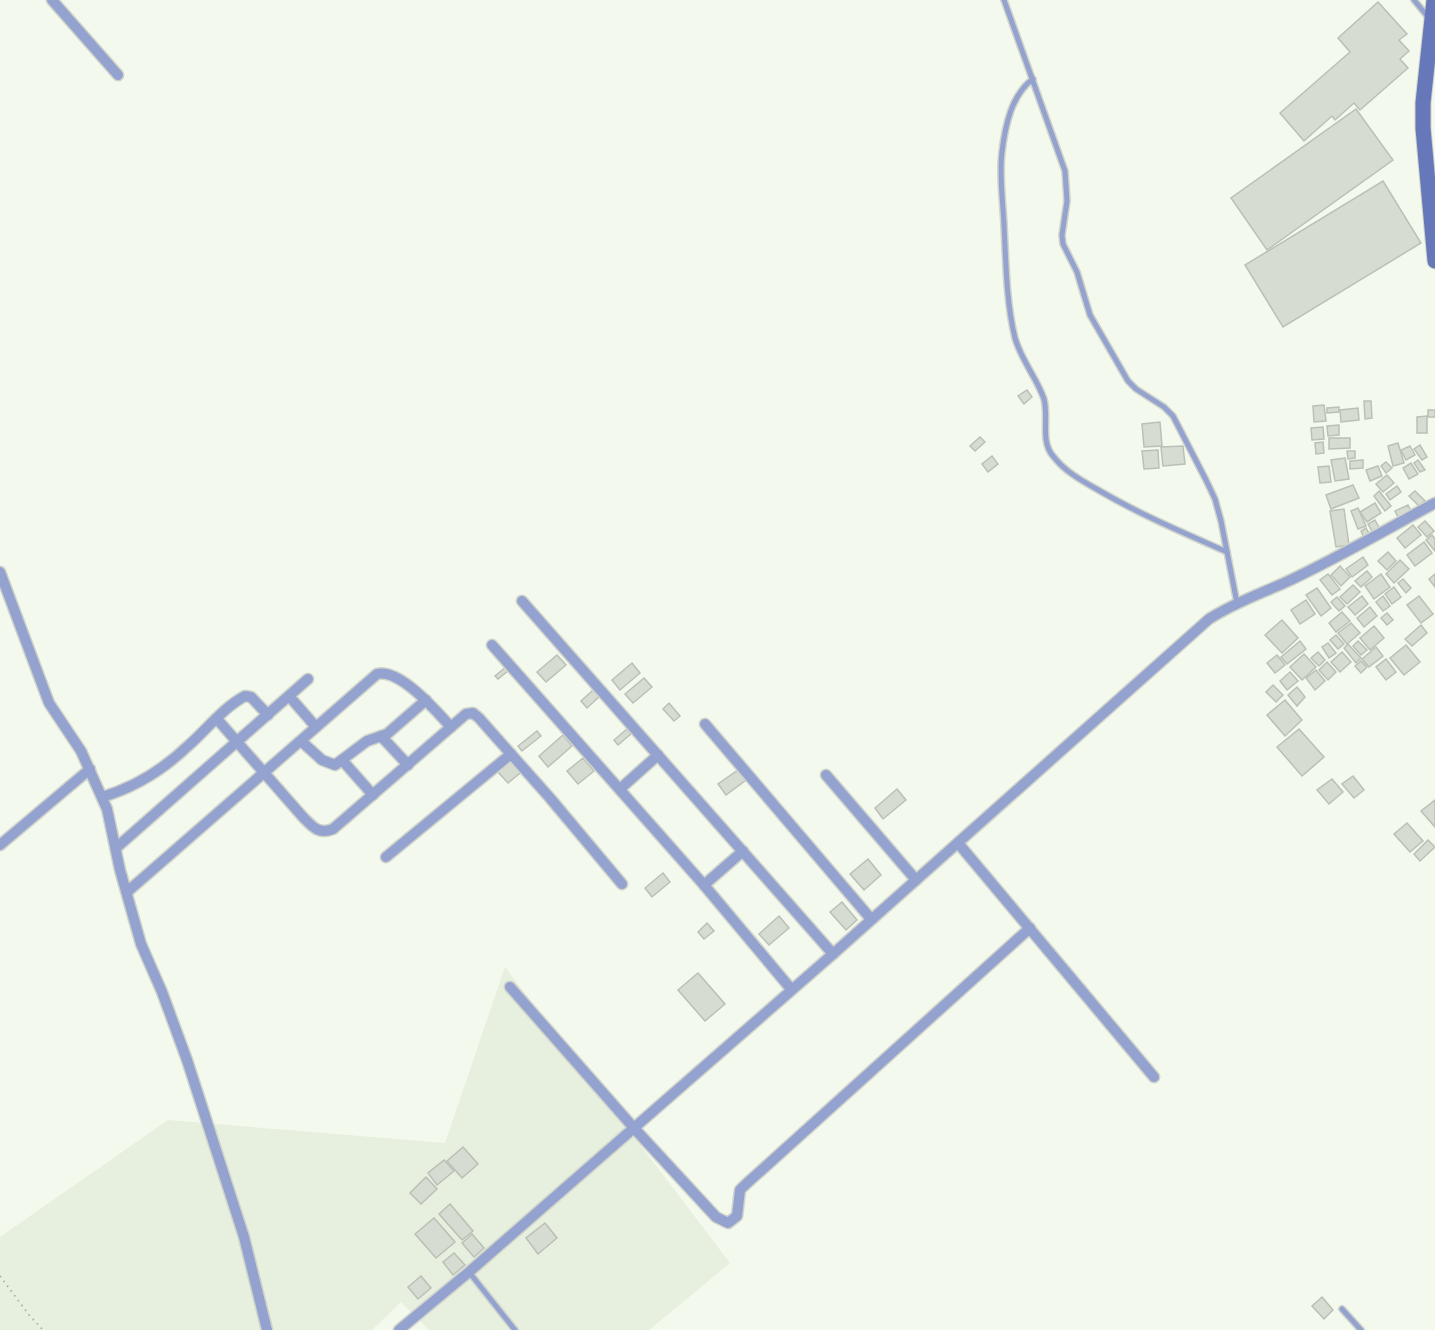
<svg xmlns="http://www.w3.org/2000/svg" width="1435" height="1330" font-family="Merriweather,serif">
<rect width="100%" height="100%" fill="#f4f9ee"/>
<path fill="#e7efde" d="M505,967l225,296 -81,67h-220l-28,-28 -29,28h-372v-93l168,-117 277,23z"/>
<g fill="#d7dcd2" stroke="#bbc0b6" stroke-width="1.5">
<path d="M1378,2l29,32 -8,6 10,11 -9,8 8,9 -48,42 -6,-7 -19,17 -3,-4 -28,25 -24,-28 70,-61 -12,-14z"/>
<path d="M1356,109l37,51 -126,90 -36,-52z"/>
<path d="M1383,181l38,62 -138,84 -38,-62z"/>
<path d="M1027,390l5,7 -8,7 -6,-8z"/>
<path d="M1364,401h7l1,17 -7,1z"/>
<path d="M1324,405l2,16 -12,1 -1,-16z"/>
<path d="M1339,407v5l-12,1v-5z"/>
<path d="M1358,408l1,12 -18,2 -1,-12z"/>
<rect x="1428" y="410" width="7" height="7"/>
<path d="M1427,416v17h-10v-16z"/>
<path d="M1160,422l2,24 -18,1 -2,-23z"/>
<path d="M1339,425v10l-11,1 -1,-10z"/>
<path d="M1323,427l1,12 -12,1 -1,-12z"/>
<path d="M980,437l5,5 -10,9 -5,-5z"/>
<path d="M1329,438h21v10l-21,1z"/>
<path d="M1323,442l1,11 -8,1 -1,-11z"/>
<path d="M1398,443l6,20 -11,3 -5,-20z"/>
<path d="M1420,445l7,12 -5,3 -8,-11z"/>
<path d="M1183,446l2,18 -22,2 -2,-19z"/>
<path d="M1410,446l5,9 -9,5 -5,-10z"/>
<path d="M1158,450l1,18 -15,1 -2,-18z"/>
<path d="M1347,451h8v7l-7,1z"/>
<path d="M992,456l6,8 -10,8 -6,-8z"/>
<path d="M1345,458l4,21 -14,2 -4,-21z"/>
<path d="M1363,460v8l-13,1v-8z"/>
<path d="M1418,460l7,10 -5,2 -6,-9z"/>
<path d="M1386,462l6,6 -6,5 -5,-7z"/>
<path d="M1411,463l7,11 -9,5 -6,-11z"/>
<path d="M1329,466l2,16 -11,1 -2,-16z"/>
<path d="M1378,466l4,10 -12,5 -4,-11z"/>
<path d="M1387,475l7,8 -11,9 -7,-8z"/>
<path d="M1353,485l6,13 -28,11 -5,-14z"/>
<path d="M1397,486l4,6 -11,8 -4,-6z"/>
<path d="M1379,491l12,15 -6,5 -11,-15z"/>
<path d="M1415,491l10,10 -6,5 -10,-10z"/>
<path d="M1375,503l6,10 -14,9 -7,-10z"/>
<path d="M1408,505l4,8 -13,6 -4,-8z"/>
<path d="M1358,508l8,18 -8,3 -7,-18z"/>
<path d="M1344,509l5,36 -13,2 -6,-36z"/>
<path d="M1375,520l6,11 -7,4 -6,-11z"/>
<path d="M1425,521l9,10 -7,6 -9,-10z"/>
<path d="M1413,525l8,10 -16,13 -8,-10z"/>
<path d="M1366,528l5,9 -6,3 -4,-9z"/>
<path d="M1432,535l3,4v12l-9,-11z"/>
<path d="M1424,542l8,11 -17,13 -8,-11z"/>
<path d="M1388,552l8,9 -9,9 -9,-9z"/>
<path d="M1363,557l5,8 -16,12 -6,-8z"/>
<path d="M1400,560l9,9 -15,14 -8,-9z"/>
<path d="M1340,566l10,11 -9,9 -10,-11z"/>
<path d="M1367,571l5,6 -11,10 -6,-6z"/>
<path d="M1328,574l12,15 -8,6 -12,-15z"/>
<path d="M1381,574l9,13 -16,12 -9,-13z"/>
<path d="M1435,574v13l-6,-8z"/>
<path d="M1403,579l8,9 -5,5 -8,-10z"/>
<path d="M1353,585l7,7 -13,12 -7,-7z"/>
<path d="M1394,587l7,10 -9,7 -7,-10z"/>
<path d="M1317,588l14,20 -10,8 -15,-21z"/>
<path d="M1362,596l6,8 -13,11 -7,-8z"/>
<path d="M1383,596l7,10 -7,5 -7,-9z"/>
<path d="M1419,596l14,18 -12,9 -14,-18z"/>
<path d="M1337,597l8,9 -6,5 -8,-9z"/>
<path d="M1306,600l9,14 -15,10 -9,-14z"/>
<path d="M1370,607l7,9 -13,11 -7,-9z"/>
<path d="M1342,612l8,9 -14,11 -7,-9z"/>
<path d="M1387,613l6,7 -6,5 -6,-7z"/>
<path d="M1282,620l16,18 -16,15 -17,-18z"/>
<path d="M1351,623l9,10 -13,11 -9,-11z"/>
<path d="M1421,625l6,8 -15,13 -7,-7z"/>
<path d="M1374,626l10,12 -14,12 -10,-12z"/>
<path d="M1336,635l8,9 -6,5 -8,-9z"/>
<path d="M1300,641l6,8 -19,15 -6,-7z"/>
<path d="M1358,641l9,9 -6,5 -8,-9z"/>
<path d="M1328,643l8,10 -7,5 -7,-11z"/>
<path d="M1348,644l13,14 -5,5 -12,-15z"/>
<path d="M1406,645l14,17 -16,13 -14,-17z"/>
<path d="M1376,647l7,9 -14,11 -7,-8z"/>
<path d="M1318,652l7,8 -6,6 -8,-8z"/>
<path d="M1342,652l9,10 -11,10 -9,-10z"/>
<path d="M1304,654l12,13 -14,13 -12,-13z"/>
<path d="M557,655l9,10 -20,17 -9,-10z"/>
<path d="M1277,655l8,10 -10,8 -8,-10z"/>
<path d="M1386,659l10,13 -10,8 -10,-13z"/>
<path d="M1361,661l6,6 -6,6 -6,-7z"/>
<path d="M1327,662l9,10 -8,8 -9,-10z"/>
<path d="M632,663l8,10 -20,17 -8,-10z"/>
<path d="M506,667l3,3 -11,9 -3,-3z"/>
<path d="M1316,670l9,11 -10,9 -9,-12z"/>
<path d="M1290,672l8,9 -11,9 -7,-9z"/>
<path d="M644,678l8,9 -19,16 -8,-9z"/>
<path d="M1273,685l10,10 -7,7 -10,-10z"/>
<path d="M1297,687l8,10 -8,9 -9,-11z"/>
<path d="M593,690l6,7 -12,11 -6,-7z"/>
<path d="M1285,700l17,20 -17,16 -18,-21z"/>
<path d="M669,703l11,13 -6,5 -11,-12z"/>
<path d="M627,729l4,5 -13,11 -4,-5z"/>
<path d="M1299,729l25,28 -22,19 -25,-29z"/>
<path d="M537,731l4,5 -19,15 -4,-5z"/>
<path d="M563,735l9,11 -24,21 -9,-11z"/>
<path d="M513,757l11,13 -16,13 -11,-12z"/>
<path d="M583,758l11,13 -16,13 -11,-13z"/>
<path d="M738,770l8,10 -20,15 -8,-11z"/>
<path d="M1353,776l11,14 -10,8 -12,-14z"/>
<path d="M1332,779l11,13 -14,12 -12,-14z"/>
<path d="M897,789l9,11 -23,19 -8,-11z"/>
<path d="M1435,800v27l-14,-16z"/>
<path d="M1407,823l16,18 -13,11 -16,-18z"/>
<path d="M1428,840l7,7 -15,14 -6,-7z"/>
<path d="M868,859l13,16 -17,15 -14,-16z"/>
<path d="M663,873l7,9 -18,15 -7,-9z"/>
<path d="M842,902l15,18 -11,10 -16,-18z"/>
<path d="M779,916l10,12 -20,17 -10,-11z"/>
<path d="M707,923l7,8 -10,8 -6,-7z"/>
<path d="M698,973l27,31 -20,17 -27,-31z"/>
<path d="M463,1147l15,17 -16,14 -15,-17z"/>
<path d="M444,1160l10,11 -17,14 -9,-12z"/>
<path d="M426,1177l11,12 -16,15 -11,-11z"/>
<path d="M450,1204l23,27 -11,9 -23,-26z"/>
<path d="M434,1218l21,24 -19,16 -21,-24z"/>
<path d="M545,1223l12,15 -19,16 -12,-16z"/>
<path d="M472,1234l12,14 -10,9 -12,-14z"/>
<path d="M454,1253l11,12 -12,10 -10,-13z"/>
<path d="M421,1276l10,12 -13,11 -10,-12z"/>
<path d="M1322,1297l11,13 -9,9 -12,-13z"/>
</g>
<g fill="none" stroke-linecap="round" stroke-linejoin="round">
<defs>
<g id="lane">
<path d="M1004,0l61,171 2,30 -5,34 1,9 14,28 13,43 38,66 8,8 28,18 9,9 33,64 9,19 6,22 16,82"/>
<path d="M1414,0l14,17"/>
<path d="M1033,79c-22,16 -28,48 -31,73 -3,24 1,49 2,73 2,37 2,76 11,113 6,22 22,40 29,61 5,19 -4,42 9,57 12,16 31,26 47,35 41,24 84,42 127,61"/>
<path d="M469,1272l46,58"/>
<path d="M1342,1309l19,21"/>
</g>
<g id="street">
<path d="M52,0l66,75"/>
<path d="M0,572l49,131 32,48 26,58 13,61 21,74 21,48 25,68 57,177 23,93"/>
<path d="M522,601l311,353"/>
<path d="M492,645l212,240 87,104"/>
<path d="M289,696l27,31"/>
<path d="M217,719l85,97c10,10 16,19 31,13l133,-115 7,-1 6,5 71,80 72,86"/>
<path d="M705,724l166,195"/>
<path d="M381,736l27,29"/>
<path d="M301,741l21,19 13,5 32,-24 20,-7 39,-34"/>
<path d="M342,760l31,35"/>
<path d="M826,775l90,105"/>
<path d="M620,789l38,-34"/>
<path d="M102,797c34,-10 61,-27 87,-52 18,-16 35,-38 56,-49l6,1 17,18"/>
<path d="M958,843l196,234"/>
<path d="M0,845l90,-76"/>
<path d="M116,848l192,-169"/>
<path d="M386,857l125,-103"/>
<path d="M704,885l39,-34"/>
<path d="M127,892l250,-218c23,-6 60,38 74,53"/>
<path d="M510,987l123,140 83,90 12,6 9,-7 3,-26 5,-5 285,-257"/>
<path d="M399,1330l70,-58 364,-318 376,-335c25,-16 48,-24 75,-36 52,-24 101,-53 151,-80"/>
</g>
<path id="secondary" d="M1434,0l-11,103v25l12,133"/>
</defs>
<use href="#lane" stroke="#d0d4ca" stroke-width="8"/>
<use href="#street" stroke="#d0d4ca" stroke-width="13"/>
<use href="#secondary" stroke="#d0d4ca" stroke-width="17"/>
<path stroke="#aeb1a9" stroke-width="2" stroke-dasharray="1.5 4.5" stroke-linecap="butt" d="M0,1276l29,39 14,15"/>
<use href="#lane" stroke="#94a2cf" stroke-width="5"/>
<use href="#street" stroke="#94a2cf" stroke-width="10"/>
<use href="#secondary" stroke="#6678b9" stroke-width="15"/>
</g>
</svg>
